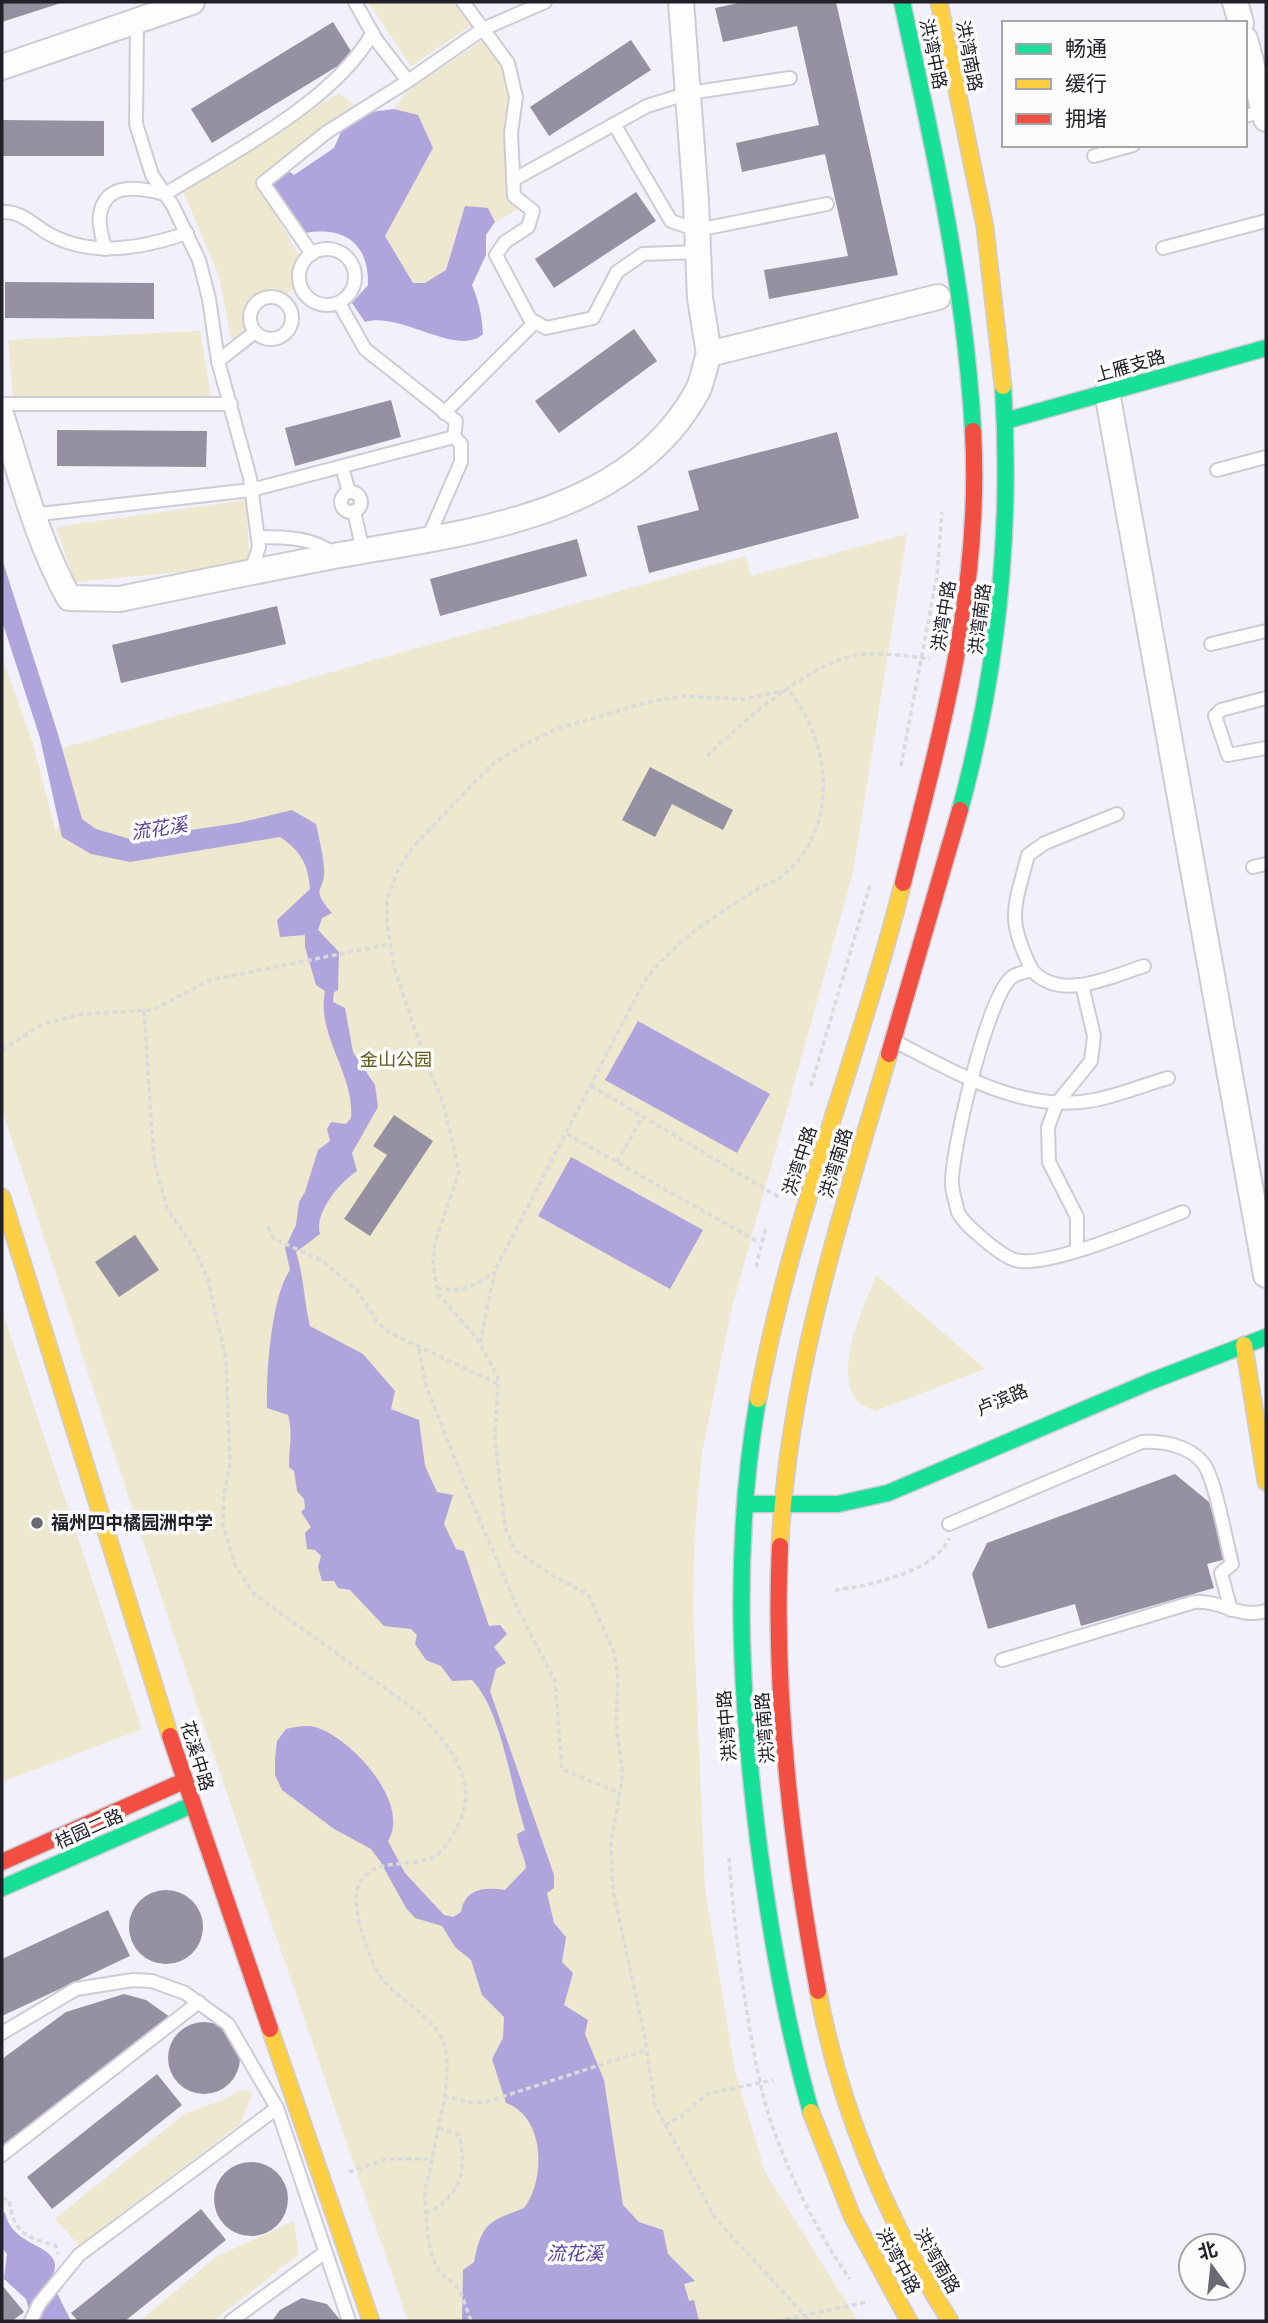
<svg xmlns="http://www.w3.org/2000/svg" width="1268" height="2323" font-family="Inter,'Noto Sans SC',sans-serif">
<rect width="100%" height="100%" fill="#f2f0fa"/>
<g fill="#ede8ce">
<path d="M368,2h84l18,24 -59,40z"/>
<path d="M486,38l18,25 8,32 -4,17 -2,79 14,17 -25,14 -7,-14 -32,25 -10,37 -21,14h-11l-29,-48 48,-88 -15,-33 -24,-6 12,-17z"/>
<path d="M339,93l19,15 -100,74 41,74 -5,14 -1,19 -7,4c-17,-8 -26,-1 -40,11l-2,24 -12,14 -13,-66 -36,-85z"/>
<path d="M200,331l11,65h-198l-5,-56z"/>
<path d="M246,500l3,57 -15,10 -159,15 -19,-55z"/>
<path d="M907,534l-54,338 -121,435 -30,145 -7,77 -2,79 12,281 30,182 30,101 93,149h-450l-212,-618 -194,-594v-452l31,87 23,89 16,-46 -10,-39 683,-192 6,20z"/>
<path d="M876,1275l109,94 -110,42c-6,-3 -15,-6 -19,-11 -22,-31 8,-93 20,-125z"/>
<path d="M4,1317l138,412 -140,53v-464z"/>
<path d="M241,2090l12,2 -13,32 -161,121 -24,-26 129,-105 39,-14z"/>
<path d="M294,2221l5,33 -86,67h-73l76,-64z"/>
</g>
<g fill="#b0a4dd">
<path d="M394,109l24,6 15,33 -48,88 28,47h12l21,-13 19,-64 23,2 7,14 -9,13v20l-14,30c7,17 10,31 11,49 -26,24 -82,-23 -118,-12l-13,-19 16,-18c1,-41 -23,-59 -63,-52l-35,-50 17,-13 7,5 40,-27 11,-25 18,-10z"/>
<path d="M2,559l56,175 24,85 14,10 34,10 108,-16 54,-13 24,14c3,14 7,30 8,44 2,26 -16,17 8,45l-10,5 -4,12 21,22 -1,38 -4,2 -1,10 12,6 8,44 22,33 3,22 -26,46 5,18c-18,12 -43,42 -37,63l-24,18c8,25 8,49 14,74l53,28 32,37 -4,18 28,11 6,46 12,26 16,3 -9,29 12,25 8,2 25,75 11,-1 7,9 -13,13 12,16 -10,6 -6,22 64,184v13l-7,5 7,30 12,14 -4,25 11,11 -9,32 24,15 -3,14 19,46 19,125 16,17 24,8 5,24 27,27 -11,3 5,17 5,-1 5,21h-237l1,-51 11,-8c8,-40 15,-40 50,-54 22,-29 21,-91 -18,-105l-14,-44 11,-21 1,-21 -22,-22 -11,-35 -16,-13 -13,-21 -27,-8 -9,-10 -26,-47 -9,-12 -37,-20 -52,-39 -7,-15v-16l2,-18 9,-12c10,-2 22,-5 32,-1 35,12 93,76 70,113l17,32 39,42 9,2 8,-5c4,-24 24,-25 44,-22l21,-22c-1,-12 -8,-21 -9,-34l8,-4c-14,-42 -23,-119 -53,-150l-20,1 -11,-15 -15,-6 -11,-16 2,-9 -6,-6 -27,-3 -34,-36 -12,-2 -4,-7h-12l-4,-14 3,-11 -6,-6 -8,-1 -2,-16 6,-6 -10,-15 4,-4 -1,-9 -7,-8 -3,-20 -5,-4c0,-18 4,-36 -1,-52l-21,-7c-1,-33 4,-111 23,-138l-5,-22 11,-23 3,-23 6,-10 13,-42 12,-9 -3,-12 4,-7 15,2 5,-6c4,-44 -35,-82 -26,-127l-9,-6 -11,-38v-12l-25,2 -3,-17 33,-31c-2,-25 -9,-38 -30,-52l-150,25 -39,-8 -29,-17 -22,-99 -38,-117z"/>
<path d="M638,1021l132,73 -33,59 -132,-73z"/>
<path d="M571,1157l132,73 -33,59 -132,-73z"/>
<path d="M5,2212c7,41 71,30 43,71l9,10 14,28h-39l-6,-22 -22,-20 3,-25 -5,-6v-34z"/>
</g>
<g fill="#9590a2">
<path d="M2,2h62l-62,20z"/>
<path d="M743,2h93l62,273 -129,24 -5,-29 84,-14 -23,-102 -83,18 -6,-29 83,-18 -22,-99 -74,16 -8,-34z"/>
<path d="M333,22l21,34 -142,87 -21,-34z"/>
<path d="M631,40l20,30 -102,66 -19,-29z"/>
<path d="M2,120l102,1v35h-102z"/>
<path d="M636,192l20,29 -102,67 -19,-29z"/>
<path d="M5,282l149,1v36l-149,-1z"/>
<path d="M634,329l23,32 -98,72 -24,-32z"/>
<path d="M391,400l10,37 -106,29 -10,-38z"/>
<path d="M57,430l150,1 -1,36 -149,-1z"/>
<path d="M837,432l22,86 -210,55 -12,-47 62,-16 -11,-39z"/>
<path d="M577,539l10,37 -147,40 -10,-37z"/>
<path d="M277,606l9,38 -165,39 -9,-38z"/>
<path d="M650,767l83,43 -10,20 -51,-26 -17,33 -33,-17z"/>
<path d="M394,1115l39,26 -63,95 -26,-17 43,-64 -14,-9z"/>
<path d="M135,1235l24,35 -40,27 -24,-35z"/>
<path d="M1175,1474l34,28 17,57 -19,5 7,24 -133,38 -6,-22 -87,25 -16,-55 15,-31z"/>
<circle cx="166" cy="1927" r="37"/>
<path d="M108,1910l22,46 -128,60v-57z"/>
<path d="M124,1994l22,6 24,17 -168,132v-90l64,-47z"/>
<circle cx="204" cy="2058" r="36"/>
<path d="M157,2074l25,31 -130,104 -25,-32z"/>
<circle cx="251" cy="2199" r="37"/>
<path d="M201,2209l25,31 -101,81h-47l-7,-8z"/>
<path d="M2,2285l22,27 -12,9h-10z"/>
<path d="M302,2298l25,6 14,17h-69l8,-11z"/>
</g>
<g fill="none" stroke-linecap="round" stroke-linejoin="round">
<defs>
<g id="lane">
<path d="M463,2l45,61 8,34 -5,36 3,63 19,15 -5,16 -23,15 -9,13 34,64 16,9 47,-10 24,-46 26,-18 55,-2"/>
<path d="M137,21l-1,103 16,51 21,31 26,54 10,39 9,62 32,117 9,69 -5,15 -8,9"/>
<path d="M408,81l75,-52 62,-27"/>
<path d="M1245,116l19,-5"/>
<path d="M614,124l57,97 26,9 130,-26"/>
<path d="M1094,156l39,-11"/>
<path d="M513,180l134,-74 42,-13 101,-15"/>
<path d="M2,212c20,-1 31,13 47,22 43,24 94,14 138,-1"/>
<path d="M1163,248l103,-27"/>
<circle cx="327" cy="277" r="28"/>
<path d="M105,249c-2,-10 -7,-24 -5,-34 5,-35 42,-27 65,-21 67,-41 168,-92 207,-160"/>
<path d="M312,254l-49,-71 64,-51 81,-51 -31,-40 -22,-39"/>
<circle cx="271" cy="318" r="21"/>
<path d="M339,303l26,46 91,72 -2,16"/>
<path d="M218,361l37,-29"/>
<path d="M2,404h229"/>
<path d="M444,413l91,-91"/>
<path d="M342,467l7,25"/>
<path d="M1217,470l49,-13"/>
<circle cx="351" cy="502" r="10"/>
<path d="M354,511l9,40"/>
<path d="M31,515l220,-25 203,-53 7,7v18l-33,76"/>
<path d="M258,537c26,0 58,0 78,19"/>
<path d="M1211,644l55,-13"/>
<path d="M1266,698l-45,12 -6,6 13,39 38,-7"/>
<path d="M1117,814l-72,29 -17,12c-14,54 -22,63 4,115 -6,2 -15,3 -20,7 -24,17 -62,178 -60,209 1,8 4,18 6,26 5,12 43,44 57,48 32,9 133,-35 168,-48"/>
<path d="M1253,867l13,-3"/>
<path d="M1032,970c28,32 78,7 112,-4"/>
<path d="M896,1042c61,31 128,72 199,58 24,-5 49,-15 73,-22"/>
<path d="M1077,1249v-32l-28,-55 -1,-35 9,-24 34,-42 3,-25 -12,-51"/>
<path d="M949,1524l193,-82c20,-1 47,3 61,21 12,14 23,79 29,101l-11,9 10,37"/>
<path d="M1002,1660l192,-58c29,-2 44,17 72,9"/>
<path d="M2,2033l74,-44 57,-9 19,1 33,12 43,31 49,84 72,213"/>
<path d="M2,2155l197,-153"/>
<path d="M31,2321l8,-17 40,-49 198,-147"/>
<path d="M231,2321l93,-68"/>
</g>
<g id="street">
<path d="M681,2l15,199 4,97 9,56 229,-57"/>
<path d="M1235,2l6,21"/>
<path d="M1245,39l21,80"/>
<path d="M2,67l190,-65"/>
<path d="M1107,392l159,883"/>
<path d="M2,417c20,62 35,123 67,181l51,1c68,-14 136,-28 204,-41 131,-25 303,-36 374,-168 5,-11 7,-25 11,-36"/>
</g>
<g id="fast">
<path d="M902,2c31,142 63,284 71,429"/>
<path d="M1005,421l261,-73"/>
<path d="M960,810c38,-139 52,-280 43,-424"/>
<path d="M758,1399c-26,148 -18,299 1,448 12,90 27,178 52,265"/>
<path d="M754,1504h84l50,-11 261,-111 117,-45"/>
<path d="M2,1888l190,-83"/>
</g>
<g id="slow">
<path d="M939,2l46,225 18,159"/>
<path d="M2,1197l168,539"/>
<path d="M1244,1345l22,137"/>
<path d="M758,1399c32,-176 101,-343 145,-516"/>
<path d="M780,1546c8,-170 61,-330 109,-492"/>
<path d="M818,1991c22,120 68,227 132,330"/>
<path d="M270,2029l101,292"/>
<path d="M811,2112l41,104 57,105"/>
</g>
<g id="jam">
<path d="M903,883c38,-152 79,-293 70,-452"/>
<path d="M889,1054l71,-244"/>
<path d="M780,1546c-7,148 11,299 38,445"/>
<path d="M170,1736l100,293"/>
<path d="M2,1862l182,-81"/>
</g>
</defs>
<use href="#lane" stroke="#cdccd5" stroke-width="16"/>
<use href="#street" stroke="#cdccd5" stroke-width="28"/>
<use href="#fast" stroke="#cdccd5" stroke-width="19"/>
<use href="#slow" stroke="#cdccd5" stroke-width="19"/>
<use href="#jam" stroke="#cdccd5" stroke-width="19"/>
<g stroke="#dadadc" stroke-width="3.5" stroke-dasharray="5 3.5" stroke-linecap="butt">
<path d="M707,756c37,-35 106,-98 158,-102 20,-1 44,2 65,5"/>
<path d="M901,766l36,-191 5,-63"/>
<path d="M144,1011l10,150 13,47 28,42 13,30 18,79 4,105 -6,29 -1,32 12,40 19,29 164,118c30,32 64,70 39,115 -6,10 -12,23 -22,29 -25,14 -68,-2 -78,34 -5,21 13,73 26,90 19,23 52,36 61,65 10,30 -8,88 -13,120 -2,11 -7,21 -6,31 1,21 2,61 16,77 4,6 12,8 16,14 6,9 10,24 14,34"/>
<path d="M2,1050l41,-26 39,-10 71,-4 57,-30 180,-36"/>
<path d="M591,1086l188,111"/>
<path d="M811,1086l59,-201"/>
<path d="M567,1134l193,109"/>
<path d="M617,1162l26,-46"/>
<path d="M268,1227l6,12 47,21 36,30 20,32 13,11 108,51"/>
<path d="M756,1267l10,-40"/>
<path d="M437,1288c22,5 40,-1 56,-16"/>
<path d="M480,1343l15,-73 149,-288c31,-41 66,-63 110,-91 10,-6 24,-10 32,-18 54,-48 45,-132 2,-183l-44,9 -61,-3 -35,6 -91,27 -32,15 -34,21 -78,82 -15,23 -11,29v24l7,44 33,98 14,31 13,51 5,25 -24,71 -2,22 5,29 38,43 22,40 -3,61 10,89 10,23 38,26 35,18 26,58 4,27 -2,46 7,49 -12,68 2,48 31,143 11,72 60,113 95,103"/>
<path d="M419,1349l7,37 46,116 45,105 38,74 7,88 57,24"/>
<path d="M835,1590c33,-4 101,-18 114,-52"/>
<path d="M729,1858c6,77 16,158 33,233 13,56 54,142 88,188"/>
<path d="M444,2096l29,7 13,-1 160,-52"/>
<path d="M665,2125l20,-11 21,-20 67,-14"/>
<path d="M349,2172l37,-13h46"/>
<path d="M2,2198l7,2c6,34 15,36 47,46l2,8"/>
<path d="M426,2214c34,-18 42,-43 33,-79l-22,-8"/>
<path d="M777,2321l90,-19"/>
</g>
<use href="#lane" stroke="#fdfdfe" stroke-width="12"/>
<use href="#street" stroke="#fdfdfe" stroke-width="24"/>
<use href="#fast" stroke="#16e098" stroke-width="16"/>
<use href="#slow" stroke="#ffcf43" stroke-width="16"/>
<use href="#jam" stroke="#f24e42" stroke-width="16"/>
</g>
<circle fill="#6b6973" stroke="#fcfcfc" stroke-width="2.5" cx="37" cy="1523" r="7"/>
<g text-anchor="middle" stroke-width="7" stroke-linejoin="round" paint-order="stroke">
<g font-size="18" fill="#22212a" stroke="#fcfcfc">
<text transform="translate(933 54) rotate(78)" y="6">洪湾中路</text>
<text transform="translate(969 56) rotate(79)" y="6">洪湾南路</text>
<text transform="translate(1130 366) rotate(-16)" y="6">上雁支路</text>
<text transform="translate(944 616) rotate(-81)" y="6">洪湾中路</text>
<text transform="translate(980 619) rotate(-83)" y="6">洪湾南路</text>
<text transform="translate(800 1161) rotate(-72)" y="6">洪湾中路</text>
<text transform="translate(836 1163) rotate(-73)" y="6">洪湾南路</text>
<text transform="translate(1002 1400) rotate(-23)" y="6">卢滨路</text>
<text transform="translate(727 1726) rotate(-95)" y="6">洪湾中路</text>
<text transform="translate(765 1728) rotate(-95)" y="6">洪湾南路</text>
<text transform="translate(197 1756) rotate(73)" y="6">花溪中路</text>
<text transform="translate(89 1829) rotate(-24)" y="6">桔园二路</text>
<text transform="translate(898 2261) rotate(62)" y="6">洪湾中路</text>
<text transform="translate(937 2261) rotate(60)" y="6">洪湾南路</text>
</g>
<g font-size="18" fill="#615815" stroke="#fcfcfc">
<text x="396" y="1066">金山公园</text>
</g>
<g font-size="18" font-weight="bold" fill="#22212a" stroke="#fcfcfc" text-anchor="start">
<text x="51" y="1529">福州四中橘园洲中学</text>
</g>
<g font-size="19" font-style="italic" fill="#5a429c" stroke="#fcfcfc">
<text transform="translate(159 828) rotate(-9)" y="7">流花溪</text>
<text x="575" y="2260">流花溪</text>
</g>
</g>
<rect width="1268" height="2323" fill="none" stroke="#22212a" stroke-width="7"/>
<rect x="1002" y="21" width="245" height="126" fill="#fcfcfc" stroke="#a5a4a8" stroke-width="2"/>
<rect x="1016" y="44" width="35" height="10" fill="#16e098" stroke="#a5a4a8" stroke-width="2"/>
<text x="1065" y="56" font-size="21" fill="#22212a">畅通</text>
<rect x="1016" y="79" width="35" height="10" fill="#ffcf43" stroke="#a5a4a8" stroke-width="2"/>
<text x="1065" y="91" font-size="21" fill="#22212a">缓行</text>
<rect x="1016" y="114" width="35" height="10" fill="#f24e42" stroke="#a5a4a8" stroke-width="2"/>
<text x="1065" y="126" font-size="21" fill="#22212a">拥堵</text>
<g transform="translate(1212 2267) rotate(345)"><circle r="33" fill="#fcfcfc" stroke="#a5a4a8" stroke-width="2"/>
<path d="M0-5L12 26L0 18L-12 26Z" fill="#6b6973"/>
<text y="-10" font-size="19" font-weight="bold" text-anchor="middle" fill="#22212a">北</text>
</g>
</svg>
